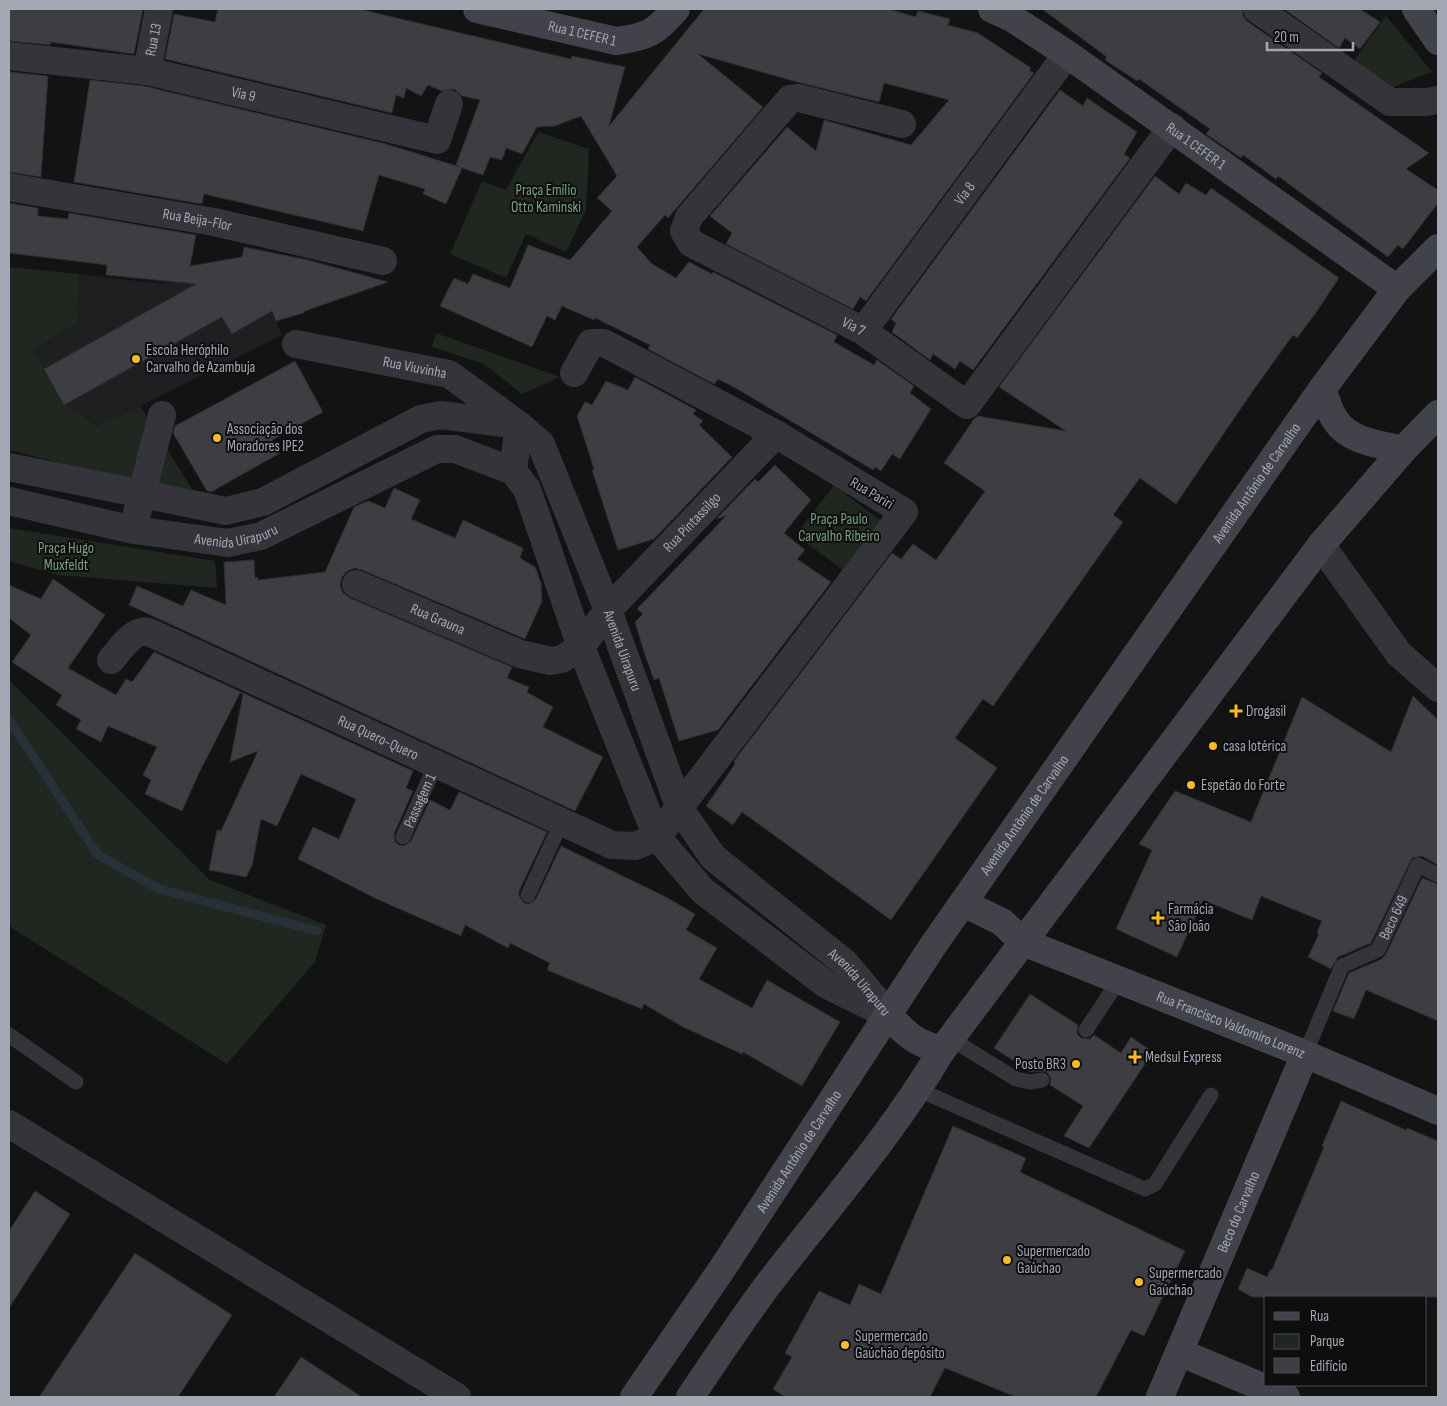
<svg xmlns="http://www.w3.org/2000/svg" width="1447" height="1406" font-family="'Sofia Sans Condensed',sans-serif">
<rect width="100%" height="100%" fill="#131314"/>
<path fill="#1f1f21" d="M79,274l74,9 48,-1 64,15 17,38 -182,91 -36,-21 -31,-56 44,-26z"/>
<g fill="#1f2720">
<path d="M1386,16l46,56 -47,18 -34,-25z"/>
<path d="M538,132l51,17 -3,61 -20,42 -40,-18 -20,44 -56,-24 32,-73 24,9z"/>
<path d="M9,267l70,7 -2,49 -44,26 31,56 35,21 41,-20 57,91 -188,-47z"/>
<path d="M436,333l124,44 -38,17 -38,-30 -52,-17z"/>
<path d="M834,485l47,36 -38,49 -47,-35z"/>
<path d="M9,528l206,33 2,27 -159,-13 -49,-14z"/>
<path d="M9,680l201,200 116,45 -11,37 -88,102 -215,-136 -3,-5z"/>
</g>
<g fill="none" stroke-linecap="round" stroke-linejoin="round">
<path stroke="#293138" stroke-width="9" d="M9,720l89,135 61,34 158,42"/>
</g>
<g fill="#3d3d42" stroke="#2d2d31">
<path d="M9,9h134l-9,45 -83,-12 -1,3 -41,-4z"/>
<path d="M218,9h141l212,50 1,-3 53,11 -16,59 95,-117h184l28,8 2,-6 32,8 -2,6 30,8 53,35 -2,2 5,3 -168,228 -6,-4 -7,12 -127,-65 6,-11 -22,-17 77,-89 29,24 8,-31 87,25 38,-45 -65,-17 -5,19 -82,-20 -99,-28 65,53 -95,111 -3,-3 -28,32 15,17 24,14 13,-16 23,12 1,-2 124,63 -3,7 40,23 3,-5 37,26 -4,7 21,16 -31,50 -8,-5 -11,17 -6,-4 -2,3 -134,-80 -21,-11 -4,5 -66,-35 2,-4 -55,-27 -1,2 -32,-14 -7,14 -8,-4 -15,31 -92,-41 14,-28 14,6 5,-10 37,14 18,-43 42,15 42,-49 -15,-13 20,-22 -36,-60 -26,10 -18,1 -15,27 -16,-6 -4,12 -12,-3 -7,18 -21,-7 -16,36 -23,-10 2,-5 -46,-14 -16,56 -159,-37 -2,10 -128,-22 16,-102 54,6 242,58 74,23 -4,-2 24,-65 -18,-4 -8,-7 -12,2 -14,-6 -7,11 -15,-8 -2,10 -8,-3 -4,18 -227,-54 9,-45 41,8z"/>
<path d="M1042,9h200l1,7 5,6 74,51 -3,4 110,76 -23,16 32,21v13l-35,46 -5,-4 -10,12 -110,-81 -2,3 -33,-24 -2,3 -35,-24 4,-5 -71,-50 -2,2 -32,-21 2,-3z"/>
<path d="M1284,9h76l20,13 -20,27 -15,-11 -6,10z"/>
<path d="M9,72l39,4 -7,101 -32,-5z"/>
<path d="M1060,90l23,16 4,-8 50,34 -13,22 6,4 -157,212 -13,-9 -5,8 -22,-15 -3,6 -38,-28 4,-9 -5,-4z"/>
<path d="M1155,176l24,18 7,-11 20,12 5,-7 128,90 -24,36 -18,24 -4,-3 -41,57 -76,112 -36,-26 -27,37 10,7 -130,184 -10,-7 -28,39 42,30 -106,152 -149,-108 -9,13 -27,-19 29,-42 -1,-3 158,-208 9,6 12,-15 23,16 49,-69 -41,-28 30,-44 4,-3 88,15 -67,-44z"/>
<path d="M9,203l29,5v8l30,3 1,-6 127,22 -6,31 52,-9 2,-10 64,13 80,22 -83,29 -1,2 -28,8 -4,-10 -40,23 -10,-17 -158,88 -20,-36 152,-85 -90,-9 1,-10 -98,-12z"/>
<path d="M295,361l28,51 -51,28 8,13 -69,39 -4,-1 -34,-58 2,-7z"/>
<path d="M635,377l61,33 -3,4 10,7 -4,4 33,32 -78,82 -36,11 -26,-80 2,-1 -17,-53 8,-14 7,3 14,-24 22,9z"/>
<path d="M775,465l36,35 -27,33 21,17 -8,9 34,23 -113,148 -39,11 -20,-63 -5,2 -10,-28 -9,-30 8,-8 -6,-5 89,-93 -10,3 39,-40 3,3z"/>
<path d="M394,488l26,12 -9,19 44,19 8,-18 60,28 -3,10 15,9 6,16 1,18 -17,38 -163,-69 -7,-2 -8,3 -5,6 -2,8 3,8 7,5 162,69 -5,11 22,9 -2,5 26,15 -10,20 60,30 -28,54 -446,-206 8,-19 46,20 8,-16 35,15 -2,-43 30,-2 1,18 3,-1v3l67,-8 29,-65 14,-6 17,7z"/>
<path d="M53,579l52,36 -37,53 48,27 10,-16 6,3 22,-30 259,119 -7,17 7,3 -19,43 1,8 4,3 5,1 7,-5 19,-41 20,10 9,-18 88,40 -28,59v5l5,7 5,1 7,-5 25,-53 105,51 29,17 -9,16 31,18 -18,31 53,29 15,-28 73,42 -38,64 -59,-34 -1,2 -59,-27 -39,-23 -2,5 -95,-39 3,-7 -40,-20 -2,5 -43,-23 -4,11 -84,-37 -79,-40 15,-32 26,12 17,-40 -55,-25 -24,52 -16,-7 -9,47 -6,11 -37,-7 8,-40 4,1 37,-80 -28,11 13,-68 -3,-1 -42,82 -16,36 -37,-17 6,-14 -8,-5 14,-28 -49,-21 -7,16 -25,-13 5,-9 -25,-15 6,-10 -50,-33 19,-27 -22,-17v-33l32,14z"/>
<path d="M1413,696l25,24v145l-16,-9 -10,2 -41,85 -33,14 -7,12 -23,-12 11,-23 -2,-2 5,-11 -61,-25 -9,24 -49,-20 -26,57 -61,-28 36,-79 -13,-6 36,-53 76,31 51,-125 89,55z"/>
<path d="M1422,878l16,6v137l-72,-31 -12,29 -21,-8 16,-38 33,-14 4,-5z"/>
<path d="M1030,994l48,31 -1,9 4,4 9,1 4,-4 27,18 10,-16 22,15 -64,96 -25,-12 19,-30 -33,-21 1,-7 -5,-7 -15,1 -37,-24z"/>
<path d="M1341,1101l65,29 1,-2 31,13v156h-186l-14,-8 9,-21 20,9 3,-7h2l52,-123 -2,-1z"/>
<path d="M953,1126l73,32 -6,14 165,79 -41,85 -13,-6 -35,67h-80l-71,-29 -15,29h-145l-12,-8 19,-32 -7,-4 34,-62 31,14 9,-21 22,10z"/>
<path d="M35,1191l35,23 -61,94v-77z"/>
<path d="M135,1253l97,62 -54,82h-139z"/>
<path d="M301,1357l61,40h-88z"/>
</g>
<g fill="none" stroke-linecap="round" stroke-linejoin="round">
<g stroke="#34343a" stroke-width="15">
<path id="s1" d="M403,837l33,-73"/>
<path d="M528,895l33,-72"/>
<path d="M1086,1030l33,-50"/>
<path d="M9,1035l67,47"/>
<path d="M951,1039l65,40 14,3 12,-2"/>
<path id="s2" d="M1305,1054l37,-88 36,-16 40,-85 20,10"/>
<path d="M919,1090l226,99 10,-5 56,-89"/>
</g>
<g stroke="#34343a" stroke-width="28">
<path d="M1257,9l133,93h36l12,-2"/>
<path id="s3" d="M9,56l138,15 290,69 12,-36"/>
<path id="s4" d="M147,71l12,-62"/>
<path id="s5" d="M902,124l-103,-26 -9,1 -101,118 -5,14 7,12 172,88 104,74 205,-278"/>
<path id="s6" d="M9,187l205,35 169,39"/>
<path id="s7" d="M863,331l204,-277"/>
<path id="s8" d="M296,344l153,30 70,51 -6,46"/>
<path id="s9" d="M9,467l217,44 37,-9 158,-83 20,-4 78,10 22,19 67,166 72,199 33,48 132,106 44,52"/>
<path id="s10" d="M9,501l125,29 94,13 33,-7 176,-87h18l58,22 14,18 54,158 76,190 46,54 124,94 53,26"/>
<path d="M137,513l25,-98"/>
<path d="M1321,545l78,109 39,34"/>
<path id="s11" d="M356,584l164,70 30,7 12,-2 19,-12 27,-37 168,-176"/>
<path id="s12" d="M111,660c9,-10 22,-32 38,-28l463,213 23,1 22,-9 247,-325 -128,-78 -172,-91h-13l-17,30"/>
<path d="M9,1124l448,273"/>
</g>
<g stroke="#42434a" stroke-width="28">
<path id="s13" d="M477,9l139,32c31,-4 39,-8 60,-32"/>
<path id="s14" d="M992,9l20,9 55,36 330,235"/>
<path d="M1416,9l22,32"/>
<path d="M1322,389c4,10 7,23 14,32 14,21 44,23 67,29"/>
<path id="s15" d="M963,903l39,19 21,20 282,112 133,57"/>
<path d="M889,1015c18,21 27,28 53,35"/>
<path d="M1179,1352l107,45"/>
<path id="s16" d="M634,1397l88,-128 210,-322 390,-558 75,-100 41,-41"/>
<path d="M690,1397c26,-38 52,-78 80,-115 59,-76 123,-149 172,-232l379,-505 82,-95 35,-36"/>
<path id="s17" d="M1160,1397l145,-343"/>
</g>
</g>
<g fill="#f7ba28" stroke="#0e0e0f" stroke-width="2">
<circle cx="136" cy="359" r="5"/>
<circle cx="217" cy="438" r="5"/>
<path d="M1233.5 703.5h5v5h5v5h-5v5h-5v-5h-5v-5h5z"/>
<circle cx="1213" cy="746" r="5"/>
<circle cx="1191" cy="785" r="5"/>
<path d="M1155.5 910.5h5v5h5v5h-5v5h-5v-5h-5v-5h5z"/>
<path d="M1132.5 1049.5h5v5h5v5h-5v5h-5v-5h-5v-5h5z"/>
<circle cx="1076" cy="1064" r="5"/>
<circle cx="1007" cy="1260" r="5"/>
<circle cx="1139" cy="1282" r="5"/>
<circle cx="845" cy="1345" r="5"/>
</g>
<g text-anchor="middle" stroke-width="4" stroke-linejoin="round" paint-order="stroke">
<g font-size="15" fill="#a4a8b5" stroke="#0e0e0f">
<text dy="5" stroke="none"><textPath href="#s13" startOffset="108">Rua 1 CEFER 1</textPath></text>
<text dy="5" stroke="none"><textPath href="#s4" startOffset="32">Rua 13</textPath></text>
<text dy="5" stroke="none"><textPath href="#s3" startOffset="238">Via 9</textPath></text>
<text dy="5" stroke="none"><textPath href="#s14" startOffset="246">Rua 1 CEFER 1</textPath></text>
<text dy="5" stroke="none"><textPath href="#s7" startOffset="171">Via 8</textPath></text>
<text dy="5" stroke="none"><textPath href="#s6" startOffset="191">Rua Beija-Flor</textPath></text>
<text dy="5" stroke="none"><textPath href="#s5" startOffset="482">Via 7</textPath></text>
<text dy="5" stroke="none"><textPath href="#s8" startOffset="121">Rua Viuvinha</textPath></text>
<text dy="5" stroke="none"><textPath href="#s16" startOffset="1106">Avenida Antônio de Carvalho</textPath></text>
<text transform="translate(872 493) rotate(31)" y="5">Rua Pariri</text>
<text dy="5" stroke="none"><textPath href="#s11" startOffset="411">Rua Pintassilgo</textPath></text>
<text dy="5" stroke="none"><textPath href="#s10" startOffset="232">Avenida Uirapuru</textPath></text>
<text dy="5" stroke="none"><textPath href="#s11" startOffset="89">Rua Grauna</textPath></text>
<text dy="5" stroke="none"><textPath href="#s9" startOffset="788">Avenida Uirapuru</textPath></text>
<text dy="5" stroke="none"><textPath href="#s12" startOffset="302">Rua Quero-Quero</textPath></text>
<text dy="5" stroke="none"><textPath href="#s1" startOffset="40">Passagem 1</textPath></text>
<text dy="5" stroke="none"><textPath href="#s16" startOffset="701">Avenida Antônio de Carvalho</textPath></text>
<text dy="5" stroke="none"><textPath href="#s2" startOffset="171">Beco 649</textPath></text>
<text dy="5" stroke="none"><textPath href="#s9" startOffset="1208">Avenida Uirapuru</textPath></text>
<text dy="5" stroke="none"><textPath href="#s15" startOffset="296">Rua Francisco Valdomiro Lorenz</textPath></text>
<text dy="5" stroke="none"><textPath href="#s16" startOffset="296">Avenida Antônio de Carvalho</textPath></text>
<text dy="5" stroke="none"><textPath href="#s17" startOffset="201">Beco do Carvalho</textPath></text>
</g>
<g font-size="15" fill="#7aa17e" stroke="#0e0e0f">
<text x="546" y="195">Praça Emílio<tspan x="546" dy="17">Otto Kaminski</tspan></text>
<text x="839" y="524">Praça Paulo<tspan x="839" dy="17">Carvalho Ribeiro</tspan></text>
<text x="66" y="553">Praça Hugo<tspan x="66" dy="17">Muxfeldt</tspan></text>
</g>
<g font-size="15" fill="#a4a8b5" stroke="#0e0e0f" text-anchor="start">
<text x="146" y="355">Escola Heróphilo<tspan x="146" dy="17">Carvalho de Azambuja</tspan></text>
<text x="227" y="434">Associação dos<tspan x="227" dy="17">Moradores IPE2</tspan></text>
<text x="1246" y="716">Drogasil</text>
<text x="1223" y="751">casa lotérica</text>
<text x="1201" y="790">Espetão do Forte</text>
<text x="1168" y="914">Farmácia<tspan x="1168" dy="17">São João</tspan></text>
<text x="1145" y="1062">Medsul Express</text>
<text x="1066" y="1069" text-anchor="end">Posto BR3</text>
<text x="1017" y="1256">Supermercado<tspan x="1017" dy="17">Gaúchao</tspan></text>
<text x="1149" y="1278">Supermercado<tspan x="1149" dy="17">Gaúchão</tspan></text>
<text x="855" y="1341">Supermercado<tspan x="855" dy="17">Gaúchão depósito</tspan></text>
</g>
</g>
<rect width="1447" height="1406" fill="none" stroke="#a4a8b5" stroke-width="20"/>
<rect x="1264" y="1296" width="162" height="90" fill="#0e0e0f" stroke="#4a4c51"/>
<rect x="1274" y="1312" width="25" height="8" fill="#42434a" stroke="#4a4c51"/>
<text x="1310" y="1321" font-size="15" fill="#a4a8b5">Rua</text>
<rect x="1274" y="1334" width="25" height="15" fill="#1f2720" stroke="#4a4c51"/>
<text x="1310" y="1346" font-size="15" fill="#a4a8b5">Parque</text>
<rect x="1274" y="1358" width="25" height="15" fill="#3d3d42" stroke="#4a4c51"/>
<text x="1310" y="1371" font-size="15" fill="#a4a8b5">Edifício</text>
<path d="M1267 42v8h86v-8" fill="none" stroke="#a4a8b5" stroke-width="2.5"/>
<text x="1274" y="42" font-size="15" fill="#a4a8b5" stroke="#0e0e0f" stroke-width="4" paint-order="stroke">20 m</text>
</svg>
